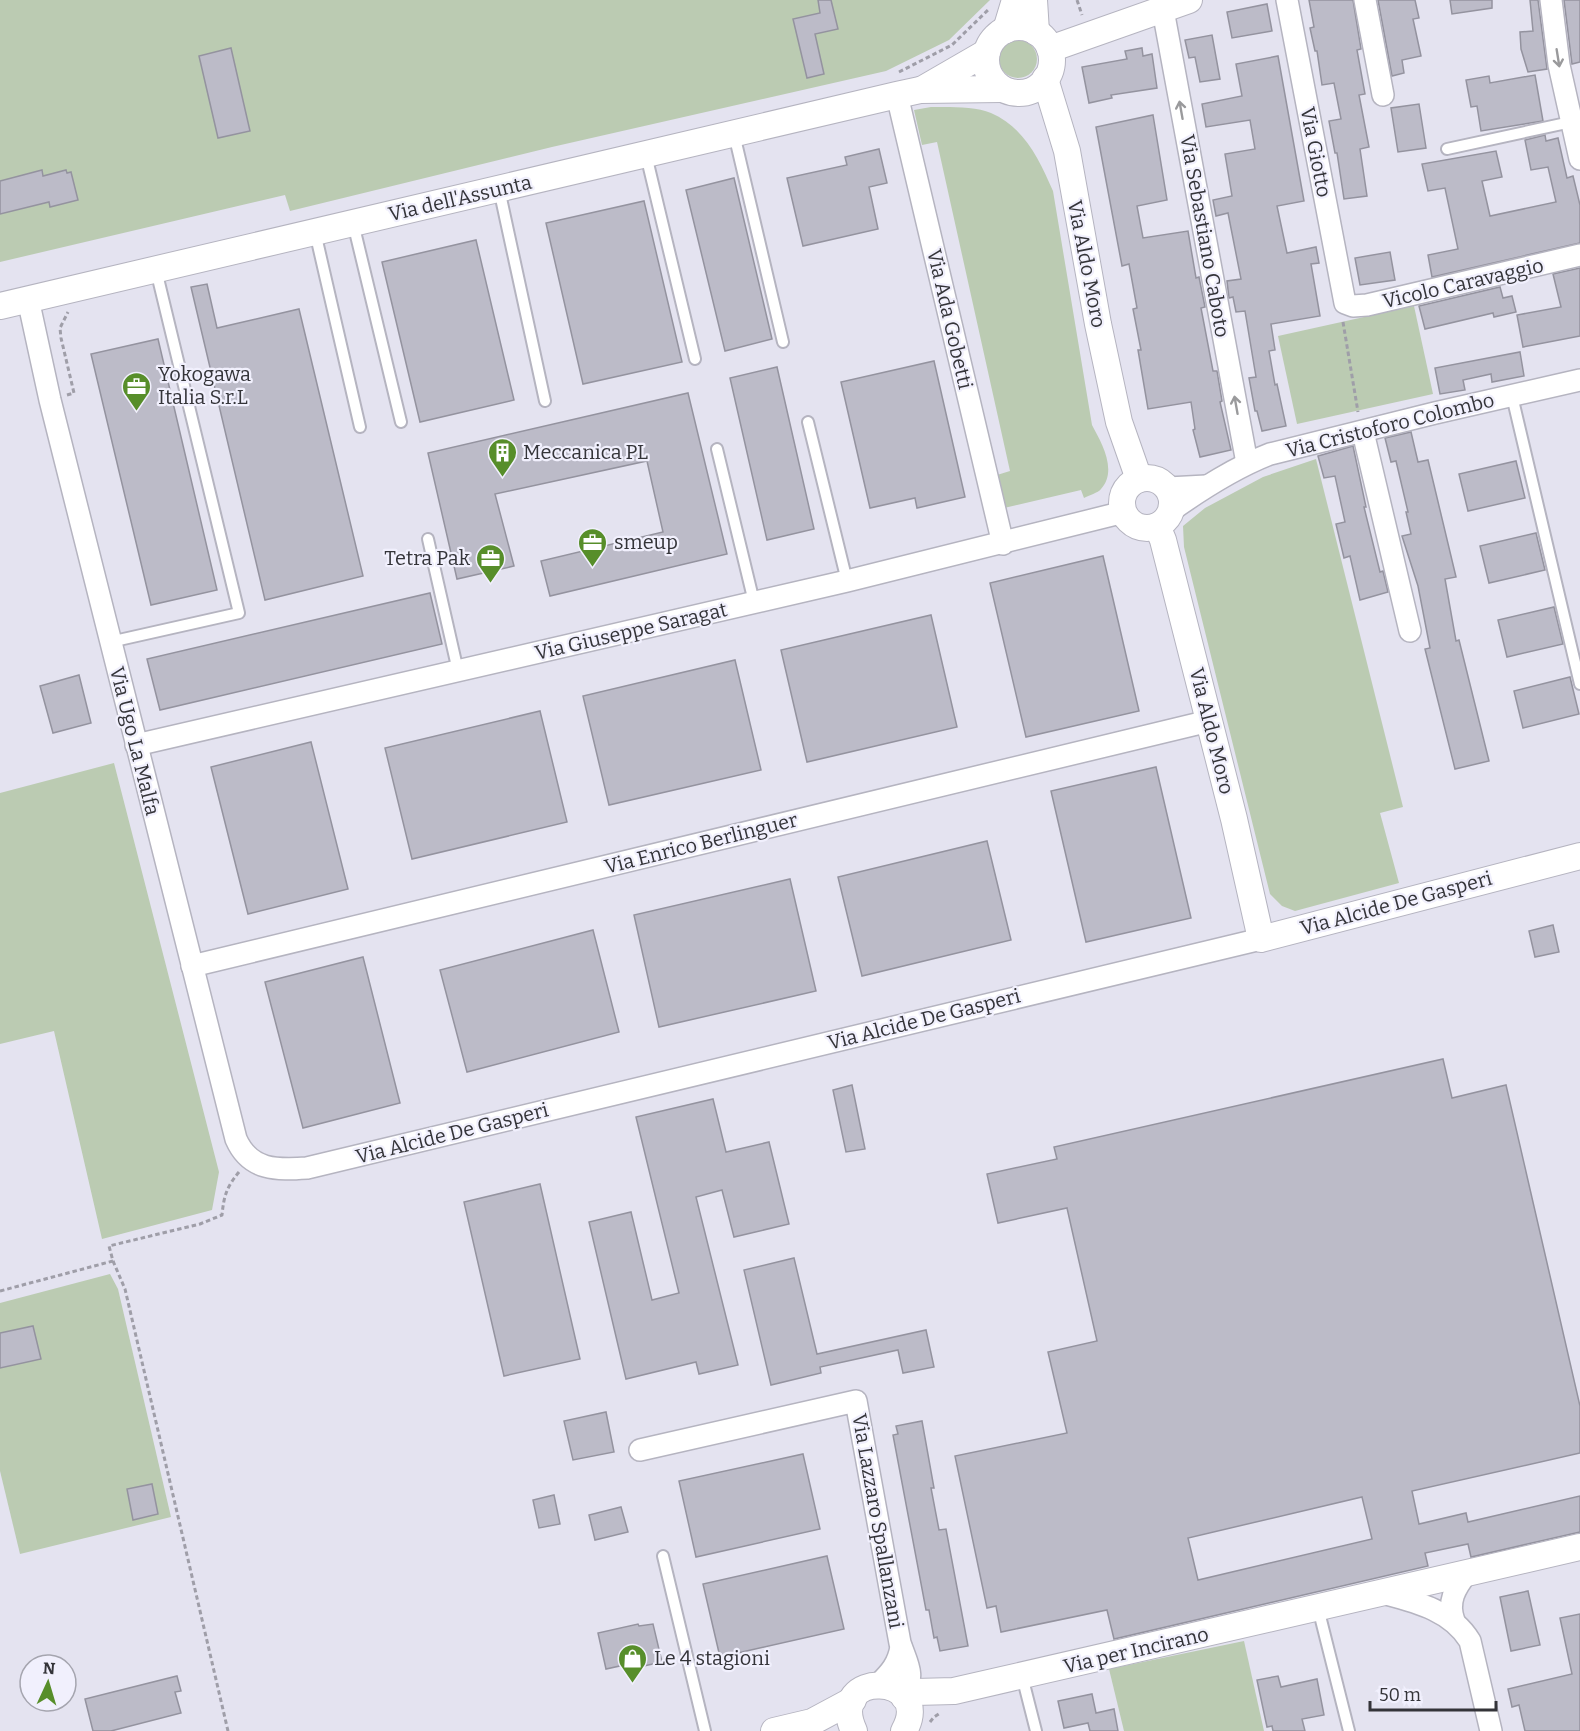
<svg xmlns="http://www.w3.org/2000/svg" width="1580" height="1731" font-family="Bitter,serif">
<rect width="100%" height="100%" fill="#e4e3f0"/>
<g fill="#bbcbb2">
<path d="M0,0h990l-41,40 -63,31 -334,76 -262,64 -5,-16 -285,67z"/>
<circle cx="1018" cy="59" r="19"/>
<path d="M931,107c17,0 44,-1 60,6 33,14 48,46 62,78l39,234c9,17 26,45 9,64 -3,4 -12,6 -17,9l-3,-8 -77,18 -7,-33 13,-4 -73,-329 -15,3 -8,-35z"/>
<path d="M1414,306l19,88 -136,30 -19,-88z"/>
<path d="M1316,459l87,348 -23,6 19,70 -104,28 -13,-5 -12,-12 -86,-347 -1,-21 22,-18 58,-31z"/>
<path d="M114,763l105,409 -7,38 -110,29 -48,-208 -54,13v-251z"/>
<path d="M110,1274l8,15 53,228 -151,37 -20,-83v-168z"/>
<path d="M1244,1641l20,90h-140l-15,-62z"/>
</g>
<g fill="#bcbbc8" stroke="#94939f" stroke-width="1.5" fill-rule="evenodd">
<path d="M818,0h13l7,29 -23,5 9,40 -17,4 -14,-59 27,-6z"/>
<path d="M1309,0h44l8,49 -4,1 8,44 -6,1 10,52 -9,2 7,47 -23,3 -7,-46h-2l-6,-32 12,-2 -7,-36 -12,2 -5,-34h-2l-5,-23 4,-1z"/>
<path d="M1378,0h37l4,18 -6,1 8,37 -19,4 2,13 -12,3z"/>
<path d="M1450,0h42v8l-40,6z"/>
<path d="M1530,0h8l9,69 -19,3 -7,-23 -1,-17 13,-1z"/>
<path d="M1564,0h16v62l-8,2z"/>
<path d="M1267,4l5,27 -40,7 -5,-26z"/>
<path d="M1212,35l8,44 -20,3 -5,-25 -6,1 -4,-18z"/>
<path d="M231,48l19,83 -32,7 -19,-82z"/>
<path d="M1142,48l1,8 9,-2 5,34 -46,7 1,3 -23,5 -7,-36 45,-8 -2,-8z"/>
<path d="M1278,56l26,145 -27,5 10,47 29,-6 3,16 -8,1 9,52 -49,8 4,26 -6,1 6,34 2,-1 9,42 -24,5 -5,-20h-2l-6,-33 7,-1 -11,-66 -9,1 -3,-15 -4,1 -2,-17 14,-2 -13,-66 -12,3 -3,-16 19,-4 -7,-42 30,-5 -5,-29 -44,7 -4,-23 40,-8 -6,-32z"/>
<path d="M1535,75l8,46 -62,10 -4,-25 -6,1 -5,-27 23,-4 1,7z"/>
<path d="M1419,104l7,44 -28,4 -7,-44z"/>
<path d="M1153,115l14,85 -30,6 6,32 45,-7 8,47 3,-1 6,30 -4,1 12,63h4l5,30 -2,1 11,48 -31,7 -7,-27 2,-1 -4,-27 -43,7 -10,-59h3l-8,-41 4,-1 -8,-44 -7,2 -26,-139z"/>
<path d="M1545,135l1,6 12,-3 9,40 6,-2 7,29v38l-148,34 -4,-22 30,-6 -13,-61 -17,3 -6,-27 74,-13 6,26 -20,4 8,35 66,-14 -8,-35 -17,3 -6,-30z"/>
<path d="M879,149l8,34 -18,4 9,42 -75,17 -16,-68 60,-13 -2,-8z"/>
<path d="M42,170l1,6 23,-6 1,3 4,-1 7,28 -28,7 -1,-5 -49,12v-33z"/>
<path d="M734,178l38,161 -47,12 -39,-161z"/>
<path d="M644,201l38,161 -99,22 -37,-161z"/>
<path d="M476,240l38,160 -94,22 -38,-160z"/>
<path d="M1390,252l5,28 -35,5 -5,-27z"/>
<path d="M1580,268v68l-57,11 -6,-32 44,-8 -8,-33z"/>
<path d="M207,284l10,44 82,-19 64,267 -98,24 -74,-313z"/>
<path d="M1500,287l3,11 9,-2 4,16 -22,5 -1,-4 -68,16 -6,-23z"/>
<path d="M158,339l59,251 -66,15 -60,-251z"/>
<path d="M1520,352l4,24 -32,6 -1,-8 -28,6 2,10 -25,4 -5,-26z"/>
<path d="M934,361l31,136 -48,11 -2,-10 -45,10 -29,-126z"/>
<path d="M777,367l37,162 -47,11 -37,-162z"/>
<path d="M688,393l39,161 -177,42 -9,-35 122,-29 -16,-71 -152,33 19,72 -57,13 -29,-126z"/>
<path d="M1411,432l7,30 10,-2 6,25 22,92 -11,2 11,62 3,-1 30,121 -34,8 -30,-120 5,-1 -12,-62 -16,-50 9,-2 -5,-22h2l-12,-51 -5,1 -6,-24z"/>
<path d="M1353,446l13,61h-2l16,65 3,-1 5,21 -28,8 -10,-44 -6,2 -8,-34 9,-2 -10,-46 -11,2 -6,-22z"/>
<path d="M1516,461l9,37 -57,13 -9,-37z"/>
<path d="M1536,533l9,37 -56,13 -9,-37z"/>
<path d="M1103,556l36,155 -113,26 -36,-154z"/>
<path d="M430,593l12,51 -282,66 -13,-51z"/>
<path d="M1554,607l9,37 -56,13 -9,-37z"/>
<path d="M931,615l26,112 -150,35 -26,-112z"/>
<path d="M735,660l26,110 -152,35 -26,-109z"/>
<path d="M79,675l12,48 -38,10 -13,-47z"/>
<path d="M1570,677l9,37 -56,14 -9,-37z"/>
<path d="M540,711l27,111 -155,37 -27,-111z"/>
<path d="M311,742l37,147 -100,25 -37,-147z"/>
<path d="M1156,767l35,151 -105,24 -35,-151z"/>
<path d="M987,841l24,99 -149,36 -24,-99z"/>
<path d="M790,879l26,112 -157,36 -25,-112z"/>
<path d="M1553,925l6,27 -24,5 -6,-26z"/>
<path d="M593,930l26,102 -152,40 -27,-102z"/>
<path d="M363,957l37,146 -97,25 -38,-146z"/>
<path d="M1443,1059l9,39 54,-13 74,321v47l-168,38 7,33 47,-11 2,9 112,-26v36l-109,25 -3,-13 -43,9 3,13 -314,73 -7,-29 -106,22 -5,-26 -9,2 -32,-152 112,-23 -19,-81 49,-11 -30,-133 -69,15 -11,-49 70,-15 -3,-12zM1362,1497l10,42 -174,41 -10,-42z"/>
<path d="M852,1085l13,64 -19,3 -13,-62z"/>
<path d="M713,1099l13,53 43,-10 20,82 -55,13 -12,-47 -26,7 42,168 -39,9 -3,-12 -70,17 -37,-157 42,-10 21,88 27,-7 -43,-176z"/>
<path d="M540,1184l40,175 -76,17 -40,-174z"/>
<path d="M794,1258l23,96 109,-24 8,37 -31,6 -5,-23 -78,17 1,6 -50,12 -27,-115z"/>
<path d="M33,1326l8,33 -41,9v-35z"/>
<path d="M606,1412l8,40 -41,8 -9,-39z"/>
<path d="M922,1421l12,67h-3l8,42 7,-1 22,117 -28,5 -3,-14 -3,1 -5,-28h-3l-33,-175 5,-1 -2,-8z"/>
<path d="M803,1454l17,75 -124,28 -17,-76z"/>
<path d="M152,1484l6,30 -25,6 -6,-31z"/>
<path d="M554,1495l6,29 -21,4 -6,-28z"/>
<path d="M621,1507l7,25 -33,8 -6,-25z"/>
<path d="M827,1556l17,73 -124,28 -17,-73z"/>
<path d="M1528,1591l12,54 -29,6 -11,-54z"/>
<path d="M1580,1614v117h-55l-6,-26 -7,2 -4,-18 64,-15 -12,-56z"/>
<path d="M638,1624l1,2 14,-2 9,38 -23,5 -1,-5 -32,7 -8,-36z"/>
<path d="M177,1676l4,15 -6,1 6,21 -70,18h-18l-8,-32z"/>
<path d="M1278,1676l3,11 36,-8 7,36 -22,4 3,12h-32l-1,-5 -5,1 -10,-47z"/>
<path d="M1092,1694l4,19 18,-4 4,22h-28l-2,-8 -24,5 -6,-27z"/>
</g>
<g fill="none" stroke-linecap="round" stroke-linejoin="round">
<defs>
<g id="service">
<path d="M734,134l49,208"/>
<path d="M1447,149l124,-27"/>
<path d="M646,155l49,204"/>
<path d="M499,189l46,212"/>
<path d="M353,223l48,199"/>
<path d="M315,232l45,195"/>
<path d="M1512,396l68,288"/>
<path d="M808,422l39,159"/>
<path d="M717,449l37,153"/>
<path d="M428,539l30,132"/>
<path d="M110,642l129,-29 -83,-343"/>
<path d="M663,1556l42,175"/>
<path d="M1318,1608l31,123"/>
<path d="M1022,1676l14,55"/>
</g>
<g id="minor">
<path d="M1287,0l58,303 8,3 14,-1 213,-50"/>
<path d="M1365,0l18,95"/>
<path d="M1551,0l8,65 21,94"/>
<path d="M1163,10l84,453"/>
<path d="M897,95l106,449"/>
<path d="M28,299l22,101 186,739c14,32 41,31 71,29l954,-229"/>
<path d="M1363,432l47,199"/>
<path d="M1168,488l38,-2"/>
<path d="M1172,510c31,-22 62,-42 98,-56l165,-41 145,-33"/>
<path d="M136,745l711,-164 277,-69"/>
<path d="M192,966l1017,-245"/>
<path d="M640,1450l216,-49 44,242c8,23 15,30 4,54"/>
<path d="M1382,1593c34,9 69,17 88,48l21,90"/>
<path d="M1454,1621c-7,-19 1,-33 13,-48"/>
<path d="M879,1684c12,-12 19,-20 22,-37"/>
</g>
<g id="tertiary">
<path d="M1034,0l2,32"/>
<circle cx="1019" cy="60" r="33"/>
<path d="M1006,30l9,-30"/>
<path d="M1050,49l139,-49"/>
<path d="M1045,79l22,72 31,173 21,98 20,57"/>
<path d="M923,89l64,-37"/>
<path d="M0,306l897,-211 23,-5 82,-1"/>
<circle cx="1147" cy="503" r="25"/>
<path d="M1157,526l6,14 71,279 27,120 319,-83"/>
<path d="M904,1697l11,-5 39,-1 626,-144"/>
<path d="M774,1731l38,-9 41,-22"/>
<path d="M854,1731c-29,-64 82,-57 50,0"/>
</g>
</defs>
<use href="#service" stroke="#b5b4c0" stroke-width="14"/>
<use href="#minor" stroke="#b5b4c0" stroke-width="24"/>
<use href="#tertiary" stroke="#b5b4c0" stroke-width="28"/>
<g stroke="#9f9ea8" stroke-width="3" stroke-dasharray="4.5 3" stroke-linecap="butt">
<path d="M1077,0l5,15"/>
<path d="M899,72l53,-27 37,-36"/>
<path d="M1343,322l15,90"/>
<path d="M67,395l7,-2 -13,-55 -1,-10 8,-16"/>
<path d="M113,1261l12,28 103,442"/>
<path d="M0,1291l113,-30 -4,-15 91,-22 22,-9c2,-19 4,-27 17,-43"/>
<path d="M930,1722l4,-5 6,-4"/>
</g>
<use href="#service" stroke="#fff" stroke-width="10"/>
<use href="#minor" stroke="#fff" stroke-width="21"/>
<use href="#tertiary" stroke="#fff" stroke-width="26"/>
</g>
<defs><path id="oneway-shaft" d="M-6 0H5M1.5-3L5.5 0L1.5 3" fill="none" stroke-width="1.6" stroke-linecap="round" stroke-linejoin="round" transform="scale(1.5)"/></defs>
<g stroke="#9a9a9c">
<use href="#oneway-shaft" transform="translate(1558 58) rotate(81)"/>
<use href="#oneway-shaft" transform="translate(1181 110) rotate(-100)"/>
<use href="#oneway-shaft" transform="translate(1236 405) rotate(-100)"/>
</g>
<defs>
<symbol id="office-pin" viewBox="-11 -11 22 30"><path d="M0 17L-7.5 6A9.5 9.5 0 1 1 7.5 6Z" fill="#578e2a" stroke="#f1f0fd"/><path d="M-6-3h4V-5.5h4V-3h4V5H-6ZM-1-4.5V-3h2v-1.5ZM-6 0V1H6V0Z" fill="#fff"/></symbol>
<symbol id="building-pin" viewBox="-11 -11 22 30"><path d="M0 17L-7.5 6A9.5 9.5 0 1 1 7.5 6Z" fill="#578e2a" stroke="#f1f0fd"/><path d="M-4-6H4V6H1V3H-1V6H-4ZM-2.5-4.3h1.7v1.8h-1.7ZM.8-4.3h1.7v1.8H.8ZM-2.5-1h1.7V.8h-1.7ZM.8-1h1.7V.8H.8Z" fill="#fff"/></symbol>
<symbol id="shop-pin" viewBox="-11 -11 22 30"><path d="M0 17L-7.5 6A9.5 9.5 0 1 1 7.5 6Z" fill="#578e2a" stroke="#f1f0fd"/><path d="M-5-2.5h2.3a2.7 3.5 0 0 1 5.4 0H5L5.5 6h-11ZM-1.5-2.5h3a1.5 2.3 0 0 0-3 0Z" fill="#fff"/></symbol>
</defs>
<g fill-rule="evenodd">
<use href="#office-pin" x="120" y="370" width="33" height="45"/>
<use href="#building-pin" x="486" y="436" width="33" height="45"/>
<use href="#office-pin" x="576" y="526" width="33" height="45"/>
<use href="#office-pin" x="474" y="542" width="33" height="45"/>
<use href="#shop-pin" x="616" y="1642" width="33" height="45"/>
</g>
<g text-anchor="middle" stroke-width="4.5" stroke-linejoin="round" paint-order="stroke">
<g font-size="20" fill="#343439" stroke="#f1f0fd">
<text transform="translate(1316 152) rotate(79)" y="7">Via Giotto</text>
<text transform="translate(460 198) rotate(-13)" y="7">Via dell'Assunta</text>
<text transform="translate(1205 236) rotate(80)" y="7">Via Sebastiano Caboto</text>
<text transform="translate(1087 264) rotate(79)" y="7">Via Aldo Moro</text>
<text transform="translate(1463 283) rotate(-13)" y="7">Vicolo Caravaggio</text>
<text transform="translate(950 319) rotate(77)" y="7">Via Ada Gobetti</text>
<text transform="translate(1390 425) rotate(-14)" y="7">Via Cristoforo Colombo</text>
<text transform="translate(631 631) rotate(-13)" y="7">Via Giuseppe Saragat</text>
<text transform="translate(1212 731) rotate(76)" y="7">Via Aldo Moro</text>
<text transform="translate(135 741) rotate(76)" y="7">Via Ugo La Malfa</text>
<text transform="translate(701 843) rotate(-14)" y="7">Via Enrico Berlinguer</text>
<text transform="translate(1396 903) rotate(-15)" y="7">Via Alcide De Gasperi</text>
<text transform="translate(924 1019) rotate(-14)" y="7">Via Alcide De Gasperi</text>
<text transform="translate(452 1133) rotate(-14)" y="7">Via Alcide De Gasperi</text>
<text transform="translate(878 1521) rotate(80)" y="7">Via Lazzaro Spallanzani</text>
<text transform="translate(1136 1650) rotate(-13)" y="7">Via per Incirano</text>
</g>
<g font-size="20" fill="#343439" stroke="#f1f0fd" text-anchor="start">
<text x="158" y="381">Yokogawa<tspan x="158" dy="23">Italia S.r.L</tspan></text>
<text x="523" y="459">Meccanica PL</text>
<text x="614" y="549">smeup</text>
<text x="470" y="565" text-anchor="end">Tetra Pak</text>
<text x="654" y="1665">Le 4 stagioni</text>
</g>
</g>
<g transform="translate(48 1683) rotate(4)"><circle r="28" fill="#f1f0fd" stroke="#a5a5af" stroke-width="1.5"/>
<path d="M0-4.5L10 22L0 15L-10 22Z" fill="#578e2a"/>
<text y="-9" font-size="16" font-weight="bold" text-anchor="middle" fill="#343439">N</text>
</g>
<path d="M1370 1701v9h126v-9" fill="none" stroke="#343439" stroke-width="3"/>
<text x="1379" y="1701" font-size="18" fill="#343439" stroke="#f1f0fd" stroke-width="4.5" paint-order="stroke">50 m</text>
</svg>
